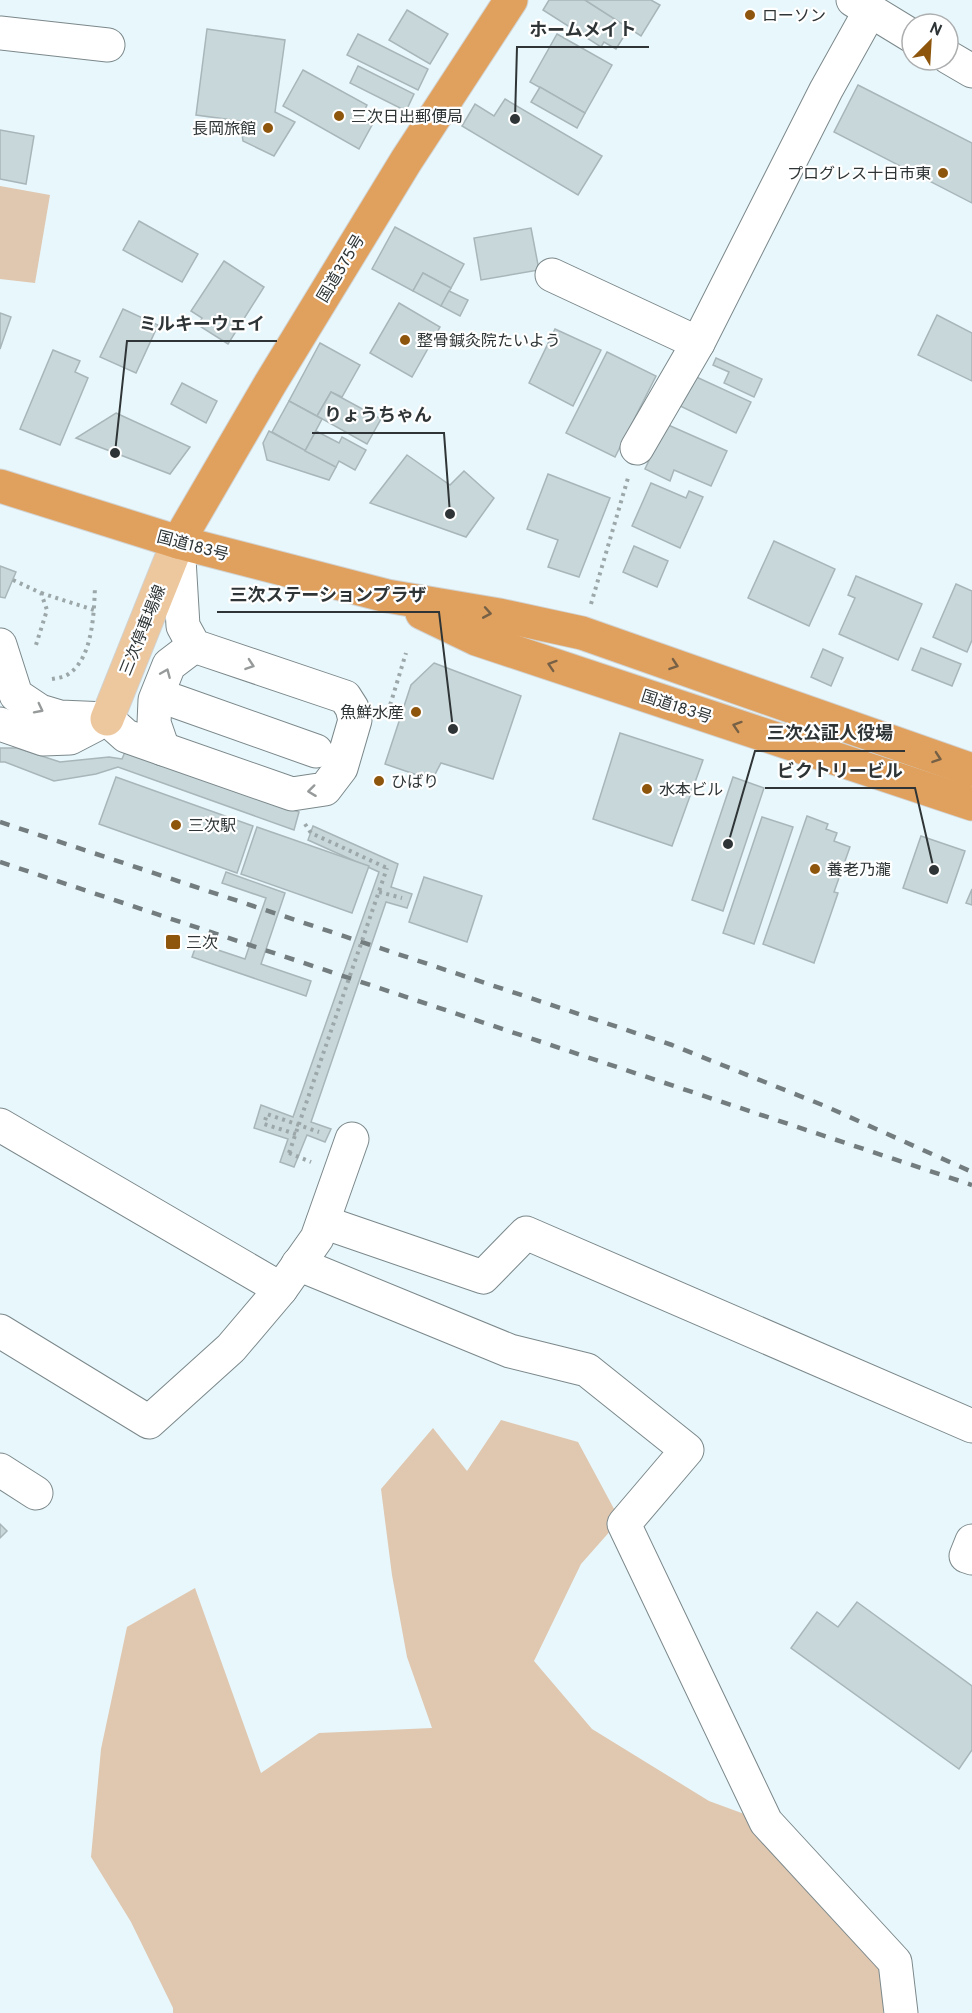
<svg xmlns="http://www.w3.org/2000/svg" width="972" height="2013" font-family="Overpass,'Noto Sans JP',sans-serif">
<rect width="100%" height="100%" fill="#e8f7fb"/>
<g fill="#dfc7b0">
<path d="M0,186l50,9 -15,88 -35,-4z"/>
<path d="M501,1420l77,22 42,78 -39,44 -47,97 58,68 117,72 65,24 110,122 -1,66h-710v-5l-42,-86 -40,-65 10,-108 26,-122 68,-39 66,185 58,-40 113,-5 -25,-71 -15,-82 -11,-86 52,-61 34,43z"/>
</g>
<g fill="#c8d7da" stroke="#a8b6ba" stroke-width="1.5">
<path d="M549,0h36l44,28 -13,21 -12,-7 -3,5 -58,-37z"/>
<path d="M585,0h66l9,5 -19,31z"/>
<path d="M407,10l41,24 -18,30 -41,-24z"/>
<path d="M207,29l78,11 -10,72 20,10 -21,34 -31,-15 -3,-20 -44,-6z"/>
<path d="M358,34l70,35 -10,21 -71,-35z"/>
<path d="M557,34l55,31 -27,48 -55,-31z"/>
<path d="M358,66l56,28 -8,17 -56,-28z"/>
<path d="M303,70l64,35 -7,14 12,6 -13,24 -76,-43z"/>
<path d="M858,85l114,58v60l-138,-71z"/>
<path d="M540,87l45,26 -8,15 -46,-26z"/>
<path d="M505,99l97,57 -24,39 -116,-69 13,-22 19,12z"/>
<path d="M0,130l34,6 -8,48 -26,-5z"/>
<path d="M139,221l59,33 -16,28 -59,-32z"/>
<path d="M395,227l69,37 -13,24 -28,-15 -10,18 -41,-22z"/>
<path d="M531,228l8,42 -58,10 -7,-42z"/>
<path d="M224,261l40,26 -36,57 -30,-19 4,-7 -11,-7z"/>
<path d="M423,273l28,15 -10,18 -28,-15z"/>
<path d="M449,291l19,9 -8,16 -19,-10z"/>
<path d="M399,303l41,24 -28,50 -42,-24z"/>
<path d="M123,309l35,16 -22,48 -36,-16z"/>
<path d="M0,313l11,4 -11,32z"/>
<path d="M937,315l35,18v48l-54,-26z"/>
<path d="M555,329l46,21 -28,56 -44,-23z"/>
<path d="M320,343l40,22 -18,32 -11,-5 -14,24 -28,-15z"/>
<path d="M53,350l27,11 -5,11 13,6 -28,67 -40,-16z"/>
<path d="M607,352l49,24 -41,81 -49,-24z"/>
<path d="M716,358l46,21 -8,18 -30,-14 5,-11 -16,-7z"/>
<path d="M692,375l59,27 -15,31 -58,-28z"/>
<path d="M182,383l35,18 -11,22 -35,-19z"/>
<path d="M331,392l50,27 -14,25 -50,-28z"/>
<path d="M289,401l33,18 -17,32 -33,-19z"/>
<path d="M116,413l74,34 -20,27 -94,-36z"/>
<path d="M666,424l61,27 -16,35 -37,-16 -4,11 -25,-12z"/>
<path d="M269,431l67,36 -7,13 -62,-20 -4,-17z"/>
<path d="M316,431l23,12 3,-6 24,13 -11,20 -16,-9 -3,6 -31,-16z"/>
<path d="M407,455l43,30 14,-14 30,27 -28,39 -96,-34z"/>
<path d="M548,474l62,24 -31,79 -31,-10 10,-27 -31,-11z"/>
<path d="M651,483l35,15 3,-7 14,6 -23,51 -48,-22z"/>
<path d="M774,541l61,28 -26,57 -61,-28z"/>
<path d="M634,546l34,15 -11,26 -34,-15z"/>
<path d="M0,566l16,6 -11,26 -5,-1z"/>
<path d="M856,576l66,28 -24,56 -59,-26 16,-36 -7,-3z"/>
<path d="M956,584l16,7v49l-5,12 -34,-15z"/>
<path d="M921,648l40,16 -9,22 -40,-16z"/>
<path d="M823,649l20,9 -12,28 -20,-9z"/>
<path d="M434,663l87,33 -28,83 -52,-16 -9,17 -47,-16 26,-79z"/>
<path d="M620,733l83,27 -31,86 -79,-27z"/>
<path d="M0,748h17l43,14 49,-5 13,2 3,-7 174,60 -5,18 -176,-63 -22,7 -42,7 -49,-19h-5z"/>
<path d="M116,777l137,49 -16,47 -138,-49z"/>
<path d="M733,777l31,11 -41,123 -31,-11z"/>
<path d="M807,816l21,8 -2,5 11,4 -3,8 16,6 -16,45 4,1 -24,70 -51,-19z"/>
<path d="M762,817l31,10 -39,117 -31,-11z"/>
<path d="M313,826l85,38 -7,23 21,7 -5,14 -21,-6 -75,220 20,7 -6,13 -18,-7 -13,32 -14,-5 8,-23 -34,-11 7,-23 32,12 86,-245 -71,-32z"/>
<path d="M257,827l112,39 -17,47 -111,-39z"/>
<path d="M921,836l44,15 -18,52 -44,-15z"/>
<path d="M226,872l59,21 -24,71 50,17 -5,15 -114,-39 5,-14 48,16 21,-61 -44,-15z"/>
<path d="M424,877l58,19 -15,46 -58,-20z"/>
<path d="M972,889v16l-6,-2z"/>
<path d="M0,1524l7,7 -7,7z"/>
<path d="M857,1602l115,84v64l-13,19 -168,-121 26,-36 21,15z"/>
</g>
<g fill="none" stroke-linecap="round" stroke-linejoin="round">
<defs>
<g id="minor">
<path d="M853,0l59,36"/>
<path d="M0,33l108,12"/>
<path d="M948,57l24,14"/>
<path d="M552,275l146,68"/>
<path d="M637,448l61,-105 128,-253 44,-79"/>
<path d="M0,645l16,50 24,16 20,6 47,2 19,17 166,58 33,-5 16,-21 14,-48 -3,-12 -7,-11 -151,-51 -11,-20 -5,-84"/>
<path d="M175,701l141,50"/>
<path d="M0,724l43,15 27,-1 25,-13"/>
<path d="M163,749l-9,-26 1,-23 14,-35 25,-19"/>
<path d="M0,1125l281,164"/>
<path d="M323,1222l160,55 43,-44 446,193"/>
<path d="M298,1264l212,87 77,19 100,80 -63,74 142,298 129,140 6,51"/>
<path d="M0,1331l149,91 82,-74 50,-59 36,-51 35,-99"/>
<path d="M0,1470l36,23"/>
<path d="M972,1541l-6,15 6,2"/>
</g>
<path id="major" d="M107,719l71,-177"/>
<g id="highway">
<path d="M0,486l178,56 209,54 112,19 83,18 390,137"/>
<path d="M178,542l92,-158 136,-223 105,-161"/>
<path d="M422,613l54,26 496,165"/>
</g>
</defs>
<use href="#minor" stroke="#7b888b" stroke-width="35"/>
<use href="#major" stroke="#d1d3d3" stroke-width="35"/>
<use href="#highway" stroke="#d1d3d3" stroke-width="35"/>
<g stroke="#9ca7aa" stroke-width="4" stroke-dasharray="3 4.5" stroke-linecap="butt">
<path d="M13,580l28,13 6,17 -12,38"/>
<path d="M41,593l53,17"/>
<path d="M591,604l37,-126"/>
<path d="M52,679c6,-1 13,-2 18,-6 23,-17 24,-61 25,-87"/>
<path d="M388,712l18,-59"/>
<path d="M305,824l6,9 76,35"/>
<path d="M379,892l23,6"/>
<path d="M296,1134l-32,-10 3,-10 52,18"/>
<path d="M289,1153l22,9"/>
</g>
<use href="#minor" stroke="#fff" stroke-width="33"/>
<use href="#major" stroke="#edc79e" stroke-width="33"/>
<use href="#highway" stroke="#e1a15e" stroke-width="33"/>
<g stroke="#737c7e" stroke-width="4.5" stroke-dasharray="10 10" stroke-linecap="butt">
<path d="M0,822l672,223 153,61 147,66"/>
<path d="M0,862l972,323"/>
</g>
<path stroke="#9ca7aa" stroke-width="4" stroke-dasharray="3 4.5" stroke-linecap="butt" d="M289,1153l98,-285"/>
</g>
<defs><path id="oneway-chevron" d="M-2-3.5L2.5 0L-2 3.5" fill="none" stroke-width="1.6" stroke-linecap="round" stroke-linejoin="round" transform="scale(1.5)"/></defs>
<g stroke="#766046">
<use href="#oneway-chevron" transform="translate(487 613) rotate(10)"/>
<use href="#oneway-chevron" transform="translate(552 665) rotate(-162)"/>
<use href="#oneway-chevron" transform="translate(674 665) rotate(19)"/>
<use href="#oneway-chevron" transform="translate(737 726) rotate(-162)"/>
<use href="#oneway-chevron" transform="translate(937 758) rotate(19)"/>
</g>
<g stroke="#979a9a">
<use href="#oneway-chevron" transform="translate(250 665) rotate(19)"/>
<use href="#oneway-chevron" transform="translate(166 673) rotate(-67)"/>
<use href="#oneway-chevron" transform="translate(39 709) rotate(27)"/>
<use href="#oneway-chevron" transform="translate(312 791) rotate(173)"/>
</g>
<g fill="#8e560c" stroke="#fff" stroke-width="2">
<circle cx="750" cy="15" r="6"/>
<circle cx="339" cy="116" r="6"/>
<circle cx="268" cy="128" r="6"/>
<circle cx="943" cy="173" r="6"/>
<circle cx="405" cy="340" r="6"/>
<circle cx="416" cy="712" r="6"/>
<circle cx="379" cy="781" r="6"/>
<circle cx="647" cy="789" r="6"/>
<circle cx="176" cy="825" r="6"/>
<circle cx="815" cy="869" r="6"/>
<rect x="165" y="934" width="16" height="16" rx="3"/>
</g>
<g text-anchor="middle" stroke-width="4.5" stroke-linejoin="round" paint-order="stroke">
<g font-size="16" fill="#2f3536" stroke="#fff" text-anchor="start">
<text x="762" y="21">ローソン</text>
<text x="351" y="122">三次日出郵便局</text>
<text x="256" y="134" text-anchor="end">長岡旅館</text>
<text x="931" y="179" text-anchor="end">プログレス十日市東</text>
<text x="417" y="346">整骨鍼灸院たいよう</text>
<text x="404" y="718" text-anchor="end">魚鮮水産</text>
<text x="391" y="787">ひばり</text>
<text x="659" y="795">水本ビル</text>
<text x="188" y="831">三次駅</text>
<text x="827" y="875">養老乃瀧</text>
<text x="186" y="948">三次</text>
</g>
<g font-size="16" fill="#2f3536" stroke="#fff">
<text transform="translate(340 268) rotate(-59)" y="6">国道375号</text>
<text transform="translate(193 545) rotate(15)" y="6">国道183号</text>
<text transform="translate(142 630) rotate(-68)" y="6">三次停車場線</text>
<text transform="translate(677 706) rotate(18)" y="6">国道183号</text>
</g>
</g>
<path fill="none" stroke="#2f3536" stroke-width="2" d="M515 119L517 47H649M115 453L127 341H277M450 514L444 433H312M453 729L439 612H217M728 844L755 751H905M934 870L915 788H765"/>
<g fill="#2f3536" stroke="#fff" stroke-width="2">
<circle cx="515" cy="119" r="6"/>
<circle cx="115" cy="453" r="6"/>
<circle cx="450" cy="514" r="6"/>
<circle cx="453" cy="729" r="6"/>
<circle cx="728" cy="844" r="6"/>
<circle cx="934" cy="870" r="6"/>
</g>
<g font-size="18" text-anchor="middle" font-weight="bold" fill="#2f3536" stroke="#fff" stroke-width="4.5" stroke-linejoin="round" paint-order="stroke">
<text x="583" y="36">ホームメイト</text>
<text x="202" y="330">ミルキーウェイ</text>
<text x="378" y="421">りょうちゃん</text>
<text x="328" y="601">三次ステーションプラザ</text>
<text x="830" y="739">三次公証人役場</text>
<text x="840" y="777">ビクトリービル</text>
</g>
<g transform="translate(930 42) rotate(24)"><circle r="28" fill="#ffffff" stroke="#acaeaf" stroke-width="1.5"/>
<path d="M0-4.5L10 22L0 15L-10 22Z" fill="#8e560c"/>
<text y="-9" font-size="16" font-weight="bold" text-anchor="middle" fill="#2f3536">N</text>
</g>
</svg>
